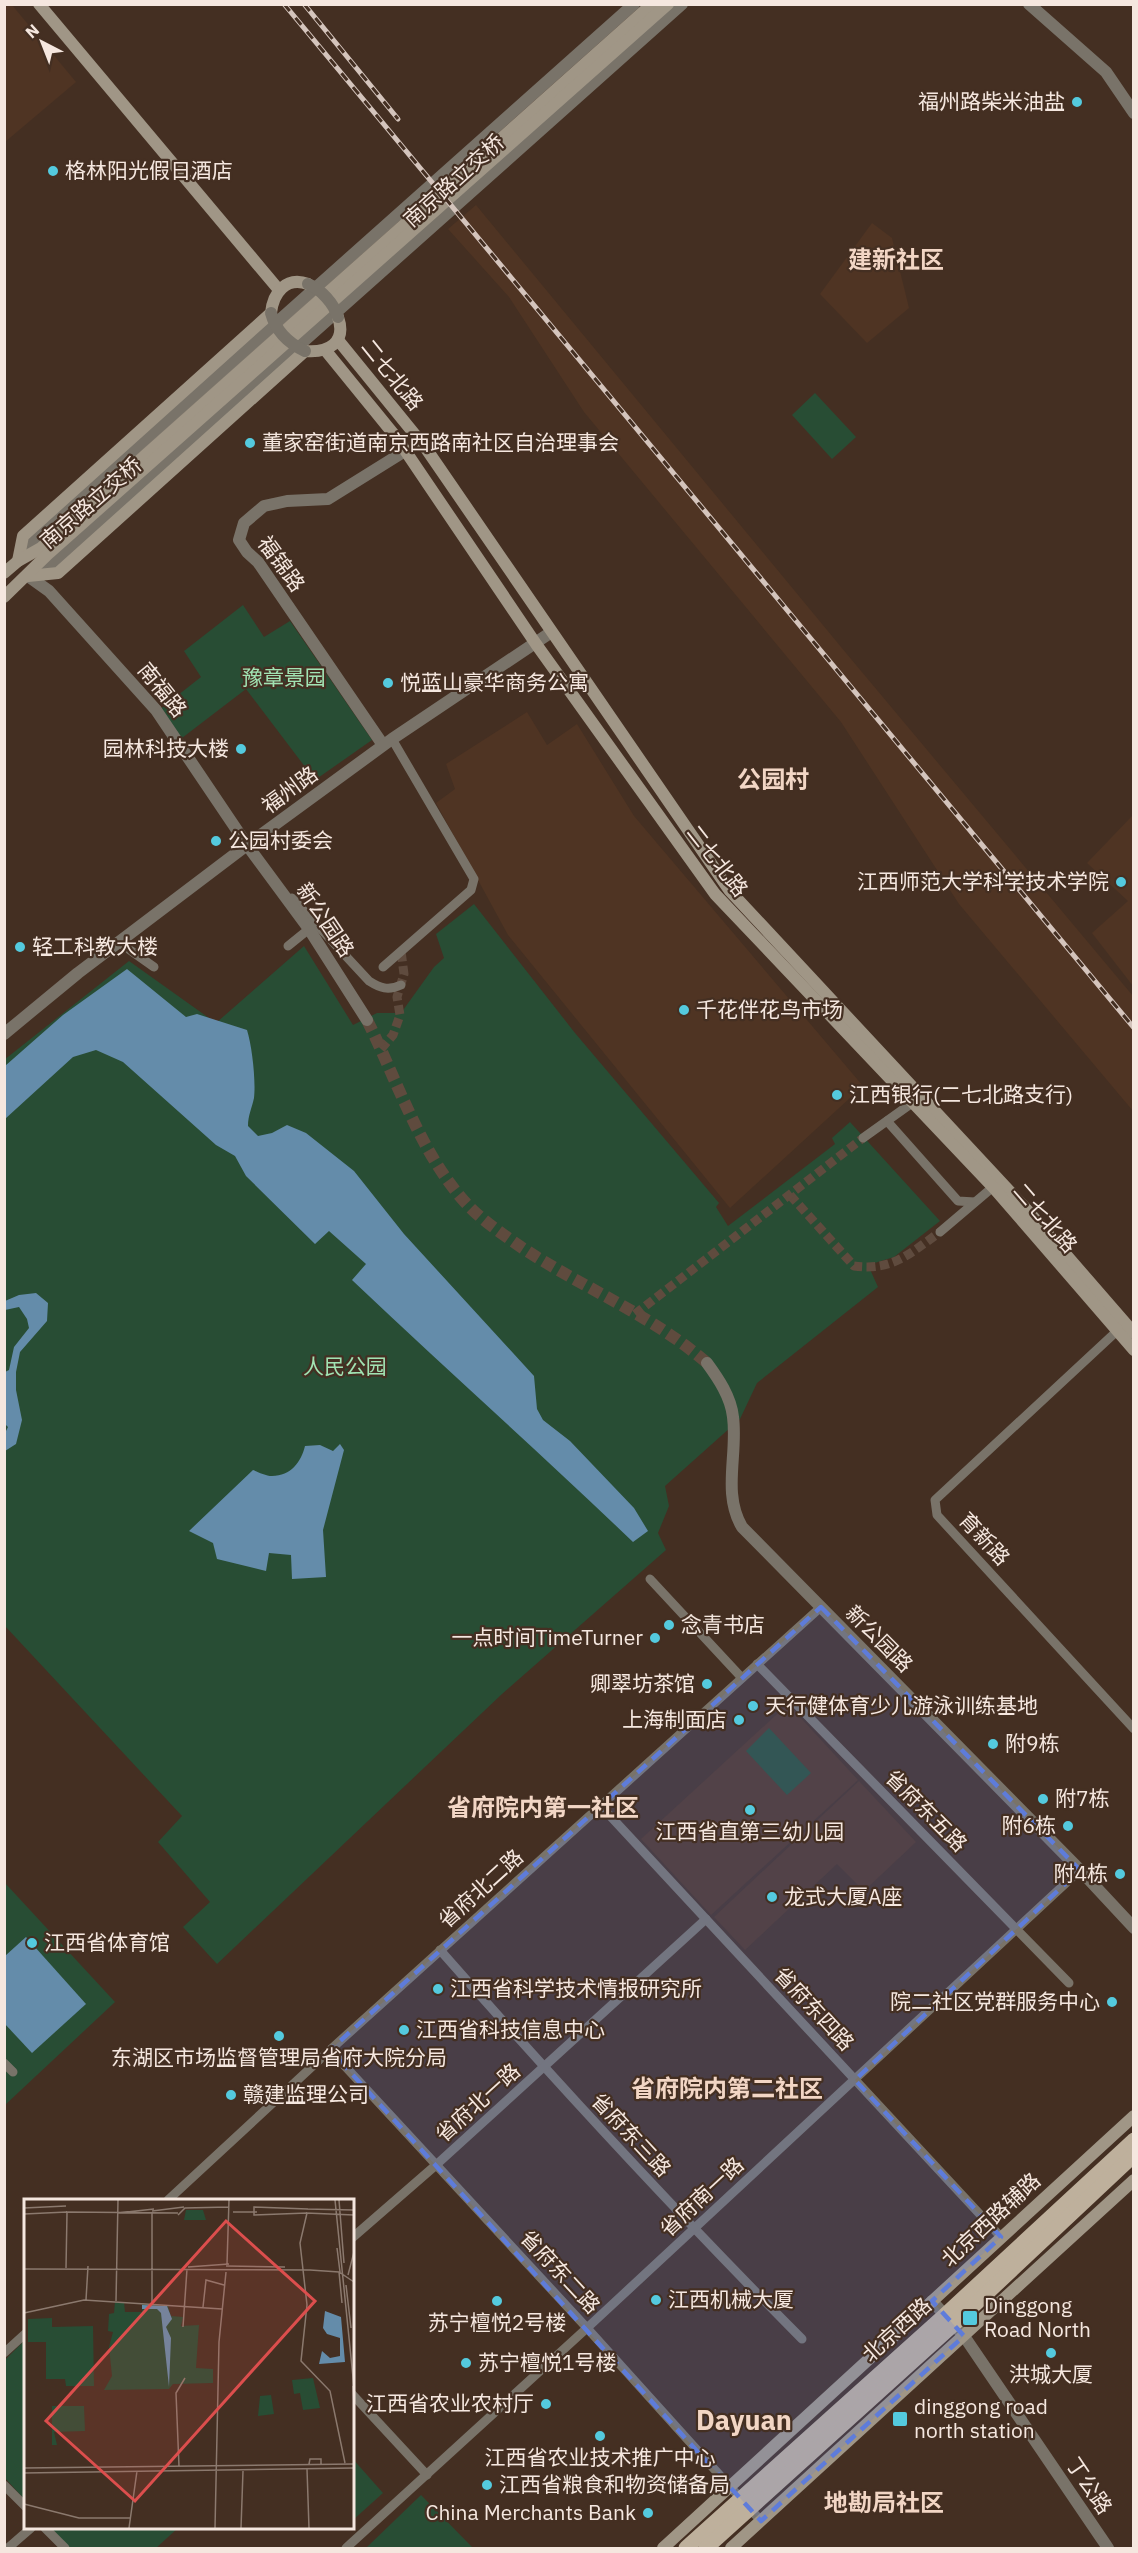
<svg xmlns="http://www.w3.org/2000/svg" width="1138" height="2553" font-family="'IBM Plex Sans','Noto Sans SC',sans-serif">
<rect width="100%" height="100%" fill="#442f22"/>
<g fill="#4f3423">
<path d="M5,4l7,1 64,77 -71,60z"/>
<path d="M476,205l370,448 287,343v115l-174,-207 -118,-182 -257,-310 -75,-115 -61,-68z"/>
<path d="M872,223l20,15 17,70 -42,35 -47,-49z"/>
<path d="M527,712l20,33 30,-21 57,92 229,270 -133,122 -222,-273 -72,-132 19,-14 -9,-25z"/>
<path d="M1133,815v171l-41,-53 36,-32 -41,-38z"/>
<path d="M788,1704l70,76 -147,135 -70,-76z"/>
<path d="M859,1781l57,61 -52,49 -27,-27 -92,86 -31,-33z"/>
</g>
<g fill="#284d34">
<path d="M815,393l41,44 -24,22 -40,-44z"/>
<path d="M243,605l21,32 26,-16 82,119 -57,40 -69,-91 -64,49 -23,-28 42,-33 -17,-26z"/>
<path d="M474,904l101,129 144,170 -3,4 12,19 107,-82 -3,-6 18,-16 90,99 -46,36 -26,8 10,22 -121,96 -17,36 -75,67 4,20 -11,27 8,17 -164,144 -285,270 -34,-37 27,-25 -52,-60 24,-26 -177,-190 -1,-566 125,-99 87,62 88,-77 49,79 24,-12h24l33,-46 10,-9 -8,-24z"/>
<path d="M769,1728l42,45 -24,22 -41,-44z"/>
<path d="M5,1883l110,119 -110,103z"/>
<path d="M25,2340v160l-20,-22v-118z"/>
<path d="M352,2458l31,35 -30,27h-1z"/>
<path d="M421,2495l52,53h-107z"/>
<path d="M51,2528h127l-22,20h-86z"/>
</g>
<g fill="#648caa">
<path d="M127,969l59,48 11,-3 50,16c5,16 9,50 7,68 -2,10 -6,17 -6,28l10,10 14,-3 15,-8 19,8 48,38 50,63 130,142 3,33 6,11 27,21 64,67 14,23 -15,11c-93,-89 -188,-174 -281,-262l14,-16 -37,-33 -14,13 -69,-68 -11,-20 -19,-11 -93,-83 -27,-12 -23,7 -68,62v-53l58,-51z"/>
<path d="M36,1293l12,10 -1,18 -27,31 -4,20v18l6,30 -6,24 -11,7v-18l3,-6 -3,-3v-52l4,-2 5,-23 15,-19 -2,-9 -8,-12 -14,3v-9l14,-6z"/>
<path d="M340,1444l4,6 -21,80 3,47 -34,2 -1,-24 -22,-2 -3,18 -49,-12 -4,-16 -24,-12 64,-61c5,2 13,6 19,6 19,0 29,-14 33,-30l15,-1 13,6z"/>
<path d="M26,1937l60,67 -54,49 -28,-30 1,-67z"/>
</g>
<g fill="none" stroke-linecap="round" stroke-linejoin="round">
<g stroke="#5f4b3e" stroke-width="9" stroke-dasharray="9 4.5" stroke-linecap="butt">
<path d="M381,1049l12,-14 7,-20 -3,-18 7,-23 -3,-23"/>
<path d="M790,1195l64,71c39,5 55,-12 86,-34"/>
<path d="M635,1314l228,-176"/>
</g>
<path stroke="#5f4b3e" stroke-width="12" stroke-dasharray="12 6" stroke-linecap="butt" d="M367,1020c30,60 52,130 97,181 16,18 37,32 57,46 60,40 131,68 186,116"/>
<g stroke="#797369" stroke-width="9">
<path d="M292,898l77,83c11,7 19,10 32,4"/>
<path d="M120,943l34,24"/>
<path d="M288,946l21,-17"/>
<path d="M383,967l88,-77 3,-11 -82,-140"/>
<path d="M887,1121l71,80 17,1"/>
<path d="M863,1138l49,-35"/>
<path d="M940,1232l53,-45"/>
<path d="M1117,1331l-182,169 2,15 197,214"/>
<path d="M650,1579l92,99"/>
<path d="M757,1664l312,319"/>
<path d="M600,1805l401,432"/>
<path d="M440,1950c117,133 237,263 362,389"/>
<path d="M330,2050l257,278 174,193"/>
<path d="M4,2063l9,9"/>
<path d="M168,2200l162,-150 491,-443"/>
<path d="M352,2238l84,-73 270,-246"/>
<path d="M4,2353l22,-20"/>
<path d="M352,2394l75,81"/>
<path d="M4,2485l22,22"/>
<path d="M45,2528l20,20"/>
<path d="M8,2548l23,-20"/>
<path d="M346,2548l241,-220 493,-458"/>
</g>
<g stroke="#797369" stroke-width="12">
<path d="M1029,4l77,68 28,41"/>
<path d="M19,560l17,-23 598,-533"/>
<path d="M383,745l-125,-183 -11,-10 -8,-12 5,-17 20,-17 23,-5 41,-2 77,-48"/>
<path d="M367,1020l-58,-91 -62,-84 -91,-135 -107,-119 -21,-15 27,-13 627,-559"/>
<path d="M4,1034l74,-61 169,-128 145,-106 158,-106"/>
<path d="M707,1363c11,15 24,34 26,54 5,37 -11,76 9,110l338,343 54,58"/>
<path d="M932,2301l32,35 144,212"/>
</g>
<g stroke="#a09686" stroke-width="12">
<path d="M39,4l240,286"/>
<path d="M338,340l87,107 305,444 298,320 106,122"/>
<path d="M326,351l70,86 140,207 179,250 278,293 141,163"/>
<path d="M18,561l5,-25 248,-223c2,-20 15,-37 37,-29"/>
<path d="M4,573l14,-12 23,-13 611,-544"/>
<path d="M28,576l30,-3 247,-222c23,2 42,-8 33,-34"/>
<path d="M4,597l44,-43 620,-550"/>
<path d="M663,2548l471,-432"/>
<path d="M731,2548l403,-368"/>
</g>
<g stroke="#beb09c" stroke-width="15">
<path d="M686,2548l259,-233 189,-175"/>
<path d="M706,2548l247,-223 181,-170"/>
</g>
<defs>
<g id="rail">
<path d="M284,4l850,1024"/>
<path d="M304,4l94,115"/>
</g>
</defs>
<use href="#rail" stroke="#d4c4bc" stroke-width="5"/>
<use href="#rail" stroke="#442f22" stroke-width="3" stroke-dasharray="9" stroke-linecap="butt"/>
<g stroke="#797369" stroke-width="12">
<path d="M308,284c13,5 26,20 30,33"/>
<path d="M271,313c5,19 17,30 34,38"/>
</g>
</g>
<path fill="#5e7cda" fill-opacity="0.2" stroke="#5e7cda" stroke-width="4.5" stroke-dasharray="12 8" stroke-linejoin="round" d="M821,1607l259,263 -225,210 146,157 -69,64 32,35 -203,185 -431,-471z"/>
<g fill="#54cade" stroke="#442f22" stroke-width="2">
<circle cx="1077" cy="102" r="6"/>
<circle cx="53" cy="171" r="6"/>
<circle cx="250" cy="443" r="6"/>
<circle cx="388" cy="683" r="6"/>
<circle cx="241" cy="749" r="6"/>
<circle cx="216" cy="841" r="6"/>
<circle cx="1121" cy="882" r="6"/>
<circle cx="20" cy="947" r="6"/>
<circle cx="684" cy="1010" r="6"/>
<circle cx="837" cy="1095" r="6"/>
<circle cx="669" cy="1625" r="6"/>
<circle cx="655" cy="1638" r="6"/>
<circle cx="707" cy="1684" r="6"/>
<circle cx="753" cy="1706" r="6"/>
<circle cx="739" cy="1720" r="6"/>
<circle cx="993" cy="1744" r="6"/>
<circle cx="1043" cy="1799" r="6"/>
<circle cx="750" cy="1810" r="6"/>
<circle cx="1068" cy="1826" r="6"/>
<circle cx="1120" cy="1874" r="6"/>
<circle cx="772" cy="1897" r="6"/>
<circle cx="32" cy="1943" r="6"/>
<circle cx="438" cy="1989" r="6"/>
<circle cx="1112" cy="2002" r="6"/>
<circle cx="404" cy="2030" r="6"/>
<circle cx="279" cy="2036" r="6"/>
<circle cx="231" cy="2095" r="6"/>
<circle cx="656" cy="2300" r="6"/>
<circle cx="497" cy="2301" r="6"/>
<rect x="962" y="2310" width="16" height="16" rx="3"/>
<circle cx="1051" cy="2353" r="6"/>
<circle cx="466" cy="2363" r="6"/>
<circle cx="546" cy="2404" r="6"/>
<rect x="892" y="2411" width="16" height="16" rx="3"/>
<circle cx="600" cy="2436" r="6"/>
<circle cx="487" cy="2485" r="6"/>
<circle cx="648" cy="2513" r="6"/>
</g>
<g text-anchor="middle" stroke-width="4.5" stroke-linejoin="round" paint-order="stroke">
<g font-size="21" fill="#f5e7df" stroke="#442f22" text-anchor="start">
<text x="1065" y="109" text-anchor="end">福州路柴米油盐</text>
<text x="65" y="178">格林阳光假日酒店</text>
<text x="262" y="450">董家窑街道南京西路南社区自治理事会</text>
<text x="400" y="690">悦蓝山豪华商务公寓</text>
<text x="229" y="756" text-anchor="end">园林科技大楼</text>
<text x="228" y="848">公园村委会</text>
<text x="1109" y="889" text-anchor="end">江西师范大学科学技术学院</text>
<text x="32" y="954">轻工科教大楼</text>
<text x="696" y="1017">千花伴花鸟市场</text>
<text x="849" y="1102">江西银行(二七北路支行)</text>
<text x="681" y="1632">念青书店</text>
<text x="643" y="1645" text-anchor="end">一点时间TimeTurner</text>
<text x="695" y="1691" text-anchor="end">卿翠坊茶馆</text>
<text x="765" y="1713">天行健体育少儿游泳训练基地</text>
<text x="727" y="1727" text-anchor="end">上海制面店</text>
<text x="1005" y="1751">附9栋</text>
<text x="1055" y="1806">附7栋</text>
<text x="1056" y="1833" text-anchor="end">附6栋</text>
<text x="750" y="1839" text-anchor="middle">江西省直第三幼儿园</text>
<text x="1108" y="1881" text-anchor="end">附4栋</text>
<text x="784" y="1904">龙式大厦A座</text>
<text x="44" y="1950">江西省体育馆</text>
<text x="450" y="1996">江西省科学技术情报研究所</text>
<text x="1100" y="2009" text-anchor="end">院二社区党群服务中心</text>
<text x="416" y="2037">江西省科技信息中心</text>
<text x="279" y="2065" text-anchor="middle">东湖区市场监督管理局省府大院分局</text>
<text x="243" y="2102">赣建监理公司</text>
<text x="668" y="2307">江西机械大厦</text>
<text x="984" y="2313">Dinggong<tspan x="984" dy="24">Road North</tspan></text>
<text x="497" y="2330" text-anchor="middle">苏宁檀悦2号楼</text>
<text x="478" y="2370">苏宁檀悦1号楼</text>
<text x="1051" y="2382" text-anchor="middle">洪城大厦</text>
<text x="534" y="2411" text-anchor="end">江西省农业农村厅</text>
<text x="914" y="2414">dinggong road<tspan x="914" dy="24">north station</tspan></text>
<text x="600" y="2465" text-anchor="middle">江西省农业技术推广中心</text>
<text x="499" y="2492">江西省粮食和物资储备局</text>
<text x="636" y="2520" text-anchor="end">China Merchants Bank</text>
</g>
<g font-size="21" fill="#f5e7df" stroke="#442f22">
<text transform="translate(454 181) rotate(-42)" y="7">南京路立交桥</text>
<text transform="translate(392 375) rotate(51)" y="7">二七北路</text>
<text transform="translate(91 503) rotate(-41)" y="7">南京路立交桥</text>
<text transform="translate(281 564) rotate(54)" y="7">福锦路</text>
<text transform="translate(162 690) rotate(51)" y="7">南福路</text>
<text transform="translate(290 790) rotate(-36)" y="7">福州路</text>
<text transform="translate(717 861) rotate(52)" y="7">二七北路</text>
<text transform="translate(325 920) rotate(56)" y="7">新公园路</text>
<text transform="translate(1045 1218) rotate(49)" y="7">二七北路</text>
<text transform="translate(984 1539) rotate(47)" y="7">育新路</text>
<text transform="translate(879 1639) rotate(45)" y="7">新公园路</text>
<text transform="translate(926 1811) rotate(45)" y="7">省府东五路</text>
<text transform="translate(481 1889) rotate(-42)" y="7">省府北二路</text>
<text transform="translate(814 2009) rotate(47)" y="7">省府东四路</text>
<text transform="translate(478 2103) rotate(-42)" y="7">省府北一路</text>
<text transform="translate(631 2135) rotate(47)" y="7">省府东三路</text>
<text transform="translate(702 2197) rotate(-43)" y="7">省府南一路</text>
<text transform="translate(991 2220) rotate(-43)" y="7">北京西路辅路</text>
<text transform="translate(560 2272) rotate(47)" y="7">省府东二路</text>
<text transform="translate(897 2330) rotate(-42)" y="7">北京西路</text>
<text transform="translate(1089 2486) rotate(56)" y="7">丁公路</text>
</g>
<g font-size="21" fill="#a1e3b3" stroke="#442f22">
<text x="284" y="685">豫章景园</text>
<text x="345" y="1374">人民公园</text>
</g>
<g font-size="24" font-weight="bold" fill="#f2d6c5" stroke="#442f22">
<text x="896" y="268">建新社区</text>
<text x="773" y="788">公园村</text>
<text x="543" y="1816">省府院内第一社区</text>
<text x="727" y="2097">省府院内第二社区</text>
<text x="884" y="2511">地勘局社区</text>
</g>
<g font-size="27" font-weight="bold" fill="#f2d6c5" stroke="#442f22">
<text x="744" y="2430">Dayuan</text>
</g>
</g>
<g transform="translate(24 2199)">
<rect width="330" height="330" fill="#442f22"/>
<path d="M162,11h17l3,10h-22zM91,103h9l1,10h17v-8l26,2 3,10 12,1 -2,9 18,-1 -3,43 17,1v14l-40,1 -4,5 -65,1 8,-14 -3,-29 4,-15 -5,-1 1,-17 5,-1zM28,119v9l41,-1 1,60h-28l-1,-7h-19v-37h-18v-23zM289,179l7,30 -17,2 -3,-17 -6,1 -2,-14zM247,196l3,19 -16,2 2,-20zM28,207h32l1,25 -31,1 3,13h-5z" fill="#284d34"/>
<path d="M118,106l25,1 5,13 -6,8 5,11 -2,49 -8,-74 -4,-4h-15zM301,112l16,6 4,45 -26,2 3,-13 8,7 10,-2v-18l-13,-4 -4,-6z" fill="#648caa"/>
<path fill="none" stroke="#8b796e" stroke-width="1.5" d="M311,1l19,187M315,1l5,63M0,9l42,-2M281,10l49,1M128,12l32,-4M42,13l112,1M209,13h24M94,14l36,-4M282,14l48,2M283,14l-7,30 7,62 -6,56 29,30 15,72M283,14l-53,2v-8l54,2M0,15l43,-2M154,16l7,-7 44,-1M313,49l3,24M203,65l2,-64M202,67l59,1M164,68l41,-3M42,69l1,-55M0,70l286,1 29,2 15,10M315,73l3,31M324,76l6,-23M322,86l5,43M62,101l2,-34M92,102l2,-101M128,103v-89M179,108l3,-27 18,5M0,114l60,-13 138,9M159,128l4,-58M329,187l1,19M285,265l1,-5h11v6M155,267l-3,-73 9,-15M0,269l330,-4M283,270l2,59M0,274l330,-5M0,305l55,14h51M105,329l8,-57M191,329l4,-186 7,-70M217,329l2,-57"/>
<path fill="#dc4e4d" fill-opacity="0.15" stroke="#dc4e4d" stroke-width="3" d="M202,22l89,80 -180,200 -89,-80z"/>
<rect width="330" height="330" fill="none" stroke="#f5e7df" stroke-width="3"/>
</g>
<rect width="1138" height="2553" fill="none" stroke="#f5e7df" stroke-width="12"/>
<g transform="translate(42 42) rotate(318)" stroke="#442f22" stroke-width="4.5" paint-order="stroke">
<path d="M0-4.5L10 22L0 15L-10 22Z" fill="#f5e7df"/>
<text y="-9" font-size="16" font-weight="bold" text-anchor="middle" fill="#f5e7df">N</text>
</g>
</svg>
